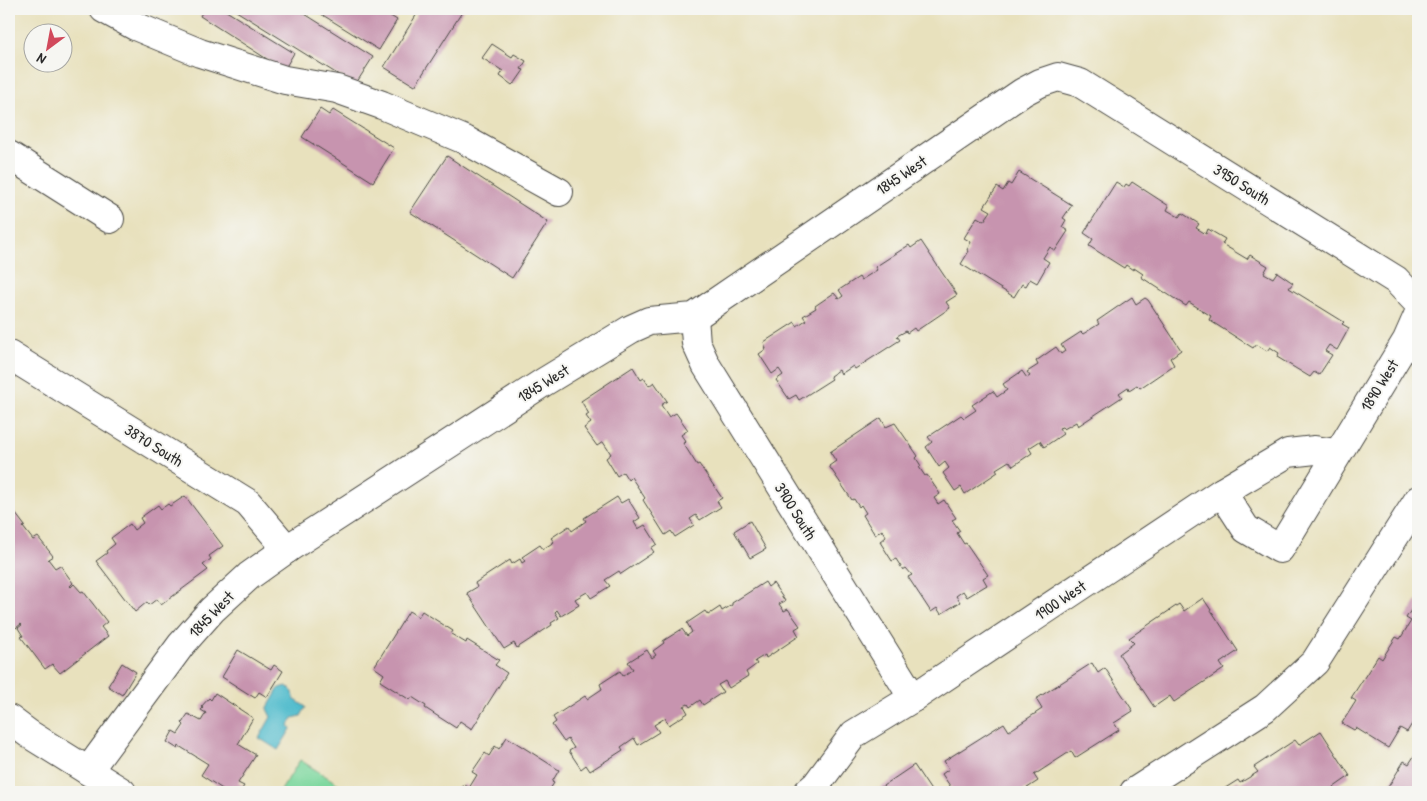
<svg xmlns="http://www.w3.org/2000/svg" width="1427" height="801" font-family="'Patrick Hand',sans-serif">
<rect width="100%" height="100%" fill="#f6f6f2"/>
<filter id="ink" filterUnits="userSpaceOnUse"><feTurbulence type="fractalNoise" baseFrequency=".02" numOctaves="2"/><feDisplacementMap in="SourceGraphic" scale="10" xChannelSelector="R" yChannelSelector="G"/><feConvolveMatrix kernelMatrix="1 2 1 2 8 2 1 2 1" color-interpolation-filters="sRGB"/></filter>
<filter id="wash" filterUnits="userSpaceOnUse"><feTurbulence type="fractalNoise" baseFrequency=".0096" numOctaves="4" result="noise"/><feDisplacementMap in="SourceGraphic" scale="20" xChannelSelector="R" yChannelSelector="G"/><feGaussianBlur stdDeviation="1.12" result="paint"/><feColorMatrix in="noise" values="0 0 0 0 0 0 0 0 0 0 0 0 0 0 0 0 0 1.4 0 .05"/><feComposite in="paint" operator="in"/></filter>
<g filter="url(#wash)">
<rect width="100%" height="100%" fill="#e8e1bd"/>
<path fill="#7cd79d" stroke="#548164" d="M300,760l51,32h-71z"/>
<path fill="#50bbcc" stroke="#3e737c" d="M287,686l6,6 1,7 12,8 -5,9 -8,2 -4,7 2,4 -13,21 -19,-12 12,-21 -4,-8 12,-21z"/>
<g id="blocks">
<g fill="#c794af">
<path d="M204,9h19l71,44 -10,17 -84,-54z"/>
<path d="M233,9h64l76,48 -18,28z"/>
<path d="M313,9h66l18,11 -18,30z"/>
<path d="M420,9h44l-49,77 -31,-19z"/>
<path d="M492,44l20,13 2,-3 12,7 -5,8 3,1 -9,13h-1l-2,2 -12,-9 3,-5 -21,-13z"/>
<path d="M320,109l9,6 4,-5 61,38 -21,34 -71,-45z"/>
<path d="M447,156l101,66 -36,56 -102,-66z"/>
<path d="M1019,172l53,33 -9,13 3,2 -4,7 6,4 -13,20 -5,-4 -7,11 6,4 -12,21 -7,-4 -4,7 -4,-2 -8,13 -53,-33 8,-13 -2,-1 4,-8 -7,-4 13,-21 7,4 7,-10 -7,-4 13,-20 6,4 5,-8 3,2z"/>
<path d="M1116,182l8,5 2,-3 3,2 3,-4 37,24 -2,4 12,7 3,-4 17,11 -3,4 10,6 2,-5 17,10 -3,5 25,15 3,-4 18,11 -4,7 9,5 4,-6 16,11 -4,5 55,34 -2,2 7,4 -12,22 -8,-5 -4,6 7,4 -13,20 -5,-3 -4,5 -33,-20 2,-4 -9,-6 -3,4 -11,-7 -3,4 -44,-28 2,-4 -22,-14 -3,4 -45,-29 2,-3 -9,-6 -1,2 -7,-5 -2,3 -35,-22 4,-7 -9,-6z"/>
<path d="M921,241l36,54 -11,7 4,6 -34,23 -2,-3 -7,5 -1,-2 -9,5 3,4 -45,29 -2,-3 -12,8 -2,-4 -9,6 2,3 -33,21 -3,-5 -7,4 -13,-19 7,-5 -4,-6 -7,5 -13,-20 7,-5 -2,-7 31,-20 2,4 9,-6 -3,-4 13,-8 -1,-2 19,-13 5,6 4,-3 -4,-6 20,-13 2,3 16,-10 -2,-3 34,-22 2,3z"/>
<path d="M1132,297l4,7 9,-6 3,2 33,50 -11,8 4,7 -34,23 -3,-3 -8,5 -1,-3 -9,6 3,4 -44,29 -2,-4 -12,7 -2,-2 -3,1 4,6 -19,13 -4,-6 -11,7 3,5 -19,13 -4,-5 -13,8 2,3 -33,22 -4,-7 -6,4 -12,-18 6,-5 -4,-6 -6,5 -13,-20 6,-5 -4,-5 33,-22 3,3 12,-8 -4,-5 21,-14 4,6 10,-7 -4,-6 19,-13 5,7 3,-2 -3,-4 11,-7 -2,-4 20,-14 5,7 4,-3 -4,-6 20,-13 2,2 16,-10 -2,-3z"/>
<path d="M633,367l8,13 3,-2 5,8 5,-4 13,19 -6,4 8,12 7,-4 12,17 -7,5 5,7 -3,1 14,22 2,-1 23,34 -5,3 4,6 -21,13 -4,-5 -6,4 4,6 -19,12 -4,-6 -6,4 -22,-35 2,-2 -14,-21 -3,3 -5,-8 -6,4 -11,-18 5,-4 -8,-12 -6,4 -13,-18 7,-5 -5,-7 3,-2 -8,-13z"/>
<path d="M881,418l5,9 9,-4 23,33 -2,2 5,8 -2,1 6,9 2,-1 13,19 -6,4 4,6 6,-4 12,18 -4,2 8,11 -3,2 7,11 2,-1 22,32 -5,3 4,7 -20,12 -4,-6 -7,5 4,6 -19,12 -4,-6 -6,4 -23,-35 4,-2 -6,-7 -3,2 -7,-11 -4,2 -12,-19 6,-5 -4,-7 -7,5 -12,-20 3,-2 -5,-8 -2,2 -5,-8 -2,1 -23,-34 7,-5 -6,-9z"/>
<path d="M185,496l38,50 -14,10 2,3 -8,6 5,5 -47,35 -4,-6 -8,6 -2,-3 -12,10 -39,-51 11,-8 -1,-2 9,-7 -4,-6 19,-14 4,6 9,-7 -3,-5 18,-13 3,4 7,-5 2,2z"/>
<path d="M617,497l4,6 7,-4 12,19 -6,4 4,7 7,-4 12,19 -6,4 3,4 -33,22 -2,-3 -14,9 5,6 -19,12 -4,-6 -12,7 4,6 -18,11 -4,-6 -2,2 4,6 -8,5 1,2 -35,23 -3,-5 -10,6 -37,-56 10,-6 -2,-4 35,-23 2,4 8,-5 2,4 3,-2 -3,-4 18,-12 3,4 11,-7 -3,-4 18,-12 3,5 14,-10 -2,-3z"/>
<path d="M9,505l16,21 -2,1 10,13 5,-3 15,19 -5,3 7,9 5,-3 13,18 -3,3 1,1 3,-3 7,8 2,-1 24,31 -6,5 7,9 -48,37 -8,-9 -7,5 -24,-32 2,-1 -5,-8 4,-3 -1,-1 -5,4 -7,-10z"/>
<path d="M750,521l16,28 -16,9 -16,-27z"/>
<path d="M765,582l3,5 5,-4 12,18 -6,3 5,7 4,-2 12,17 -5,3 4,7 -33,22 -1,-3 -10,6 2,3 -11,8 2,4 -19,12 -4,-7 -7,4 5,7 -20,13 -3,-5 -10,7 -2,-3 -4,2 4,7 -19,12 -4,-7 -11,7 5,7 -21,13 -4,-7 -13,9 2,3 -33,21 -4,-6 -5,4 -12,-18 5,-3 -6,-9 -4,3 -12,-17 4,-3 -3,-5 32,-21 2,3 15,-10 -2,-5 20,-13 3,5 10,-7 -5,-7 19,-12 5,8 4,-3 -3,-4 11,-8 -1,-2 19,-12 5,7 5,-4 -5,-9 18,-12 3,4 12,-8 2,4 10,-6v-2z"/>
<path d="M1203,598l35,53 -18,12 4,6 -50,33 -4,-6 -16,11 -35,-53 15,-11 -5,-5 50,-34 5,7z"/>
<path d="M1418,599v115l-11,18 -7,-4 -12,20 -32,-20 -2,2 -12,-7 14,-22 -5,-3 27,-42 4,3 14,-22 4,2 11,-18 -5,-3z"/>
<path d="M409,611l9,6 4,-6 31,20 -2,3 15,9 1,-3 32,20 -4,5 12,8 -35,56 -12,-8 -4,7 -31,-20 1,-2 -14,-9 -2,3 -30,-19 4,-7 -10,-7z"/>
<path d="M238,650l33,20 3,-5 9,6 -16,26 -8,-5 -4,6 -33,-21z"/>
<path d="M122,663l14,9 -14,23 -14,-9z"/>
<path d="M1092,663l6,10 7,-5 28,43 -19,12 5,7 -44,28 -4,-7 -37,24 4,6 -17,11h-67l-12,-18 7,-5 -5,-8 60,-38 5,8 33,-22 -6,-10z"/>
<path d="M215,693l38,25 -15,26 18,11 -18,28 6,3 -4,6h-13l-26,-17 7,-11 -29,-18 -1,3 -11,-7 6,-11 5,3 6,-9 -2,-2 6,-9 13,7 5,-8 -5,-3 2,-2 -2,-1 8,-9 2,2z"/>
<path d="M1321,731l29,45 -23,16h-108l19,-12 2,3 18,-11 -4,-5 41,-27 4,5z"/>
<path d="M507,737l52,33 -7,12 2,1 -6,9h-89l5,-8 5,4 8,-13 -5,-3 13,-19 4,3 6,-10 4,3z"/>
<path d="M1416,753l2,1v38h-33l19,-31 5,3z"/>
<path d="M914,765l18,27h-58z"/>
<path d="M9,785l11,7h-11z"/>
</g>
</g>
</g>
<g filter="url(#ink)">
<use href="#blocks" fill-opacity="0" stroke="#474641" stroke-width="1"/>
<g fill="none" stroke-linecap="round" stroke-linejoin="round">
<defs>
<g id="minor">
<path d="M104,9l31,17 65,27 85,27 52,9 45,16 83,35 94,52"/>
<path d="M9,155l101,64"/>
<path d="M694,317l2,26 10,22 207,333"/>
<path d="M9,355l239,148 39,46"/>
<path d="M1222,492l24,37 34,20 127,-209 11,-25"/>
<path d="M9,719l20,15 93,58"/>
<path d="M88,771l93,-126 31,-35 37,-34 38,-27 257,-167 87,-53 18,-8 45,-4 329,-225 17,-9 18,-6 22,6 316,197 22,23"/>
<path d="M808,792l8,-7 38,-51 59,-36 309,-206 66,-39 27,-3 22,3"/>
<path d="M1134,792l131,-84 50,-46 103,-162"/>
</g>
</defs>
<use href="#minor" stroke="#474641" stroke-width="30"/>
<use href="#minor" stroke="#fff" stroke-width="28"/>
</g>
</g>
<g text-anchor="middle" stroke-width="4" stroke-linejoin="round" paint-order="stroke">
<g font-size="16" fill="#2b2b2b" stroke="#f6f6f2">
<text transform="translate(901 175) rotate(-34)" y="6">1845 West</text>
<text transform="translate(1242 184) rotate(32)" y="6">3950 South</text>
<text transform="translate(543 383) rotate(-32)" y="6">1845 West</text>
<text transform="translate(1379 385) rotate(-58)" y="6">1890 West</text>
<text transform="translate(154 445) rotate(32)" y="6">3870 South</text>
<text transform="translate(796 511) rotate(58)" y="6">3900 South</text>
<text transform="translate(1060 600) rotate(-34)" y="6">1900 West</text>
<text transform="translate(211 614) rotate(-46)" y="6">1845 West</text>
</g>
</g>
<rect width="1427" height="801" fill="none" stroke="#f6f6f2" stroke-width="30"/>
<g transform="translate(48 48) rotate(212)"><circle r="24" fill="#f6f6f2" stroke="#a5a5a2"/>
<path d="M0-4L9 19L0 12L-9 19Z" fill="#d1495b"/>
<text y="-8" font-size="14" font-weight="bold" text-anchor="middle" fill="#2b2b2b">N</text>
</g>
</svg>
